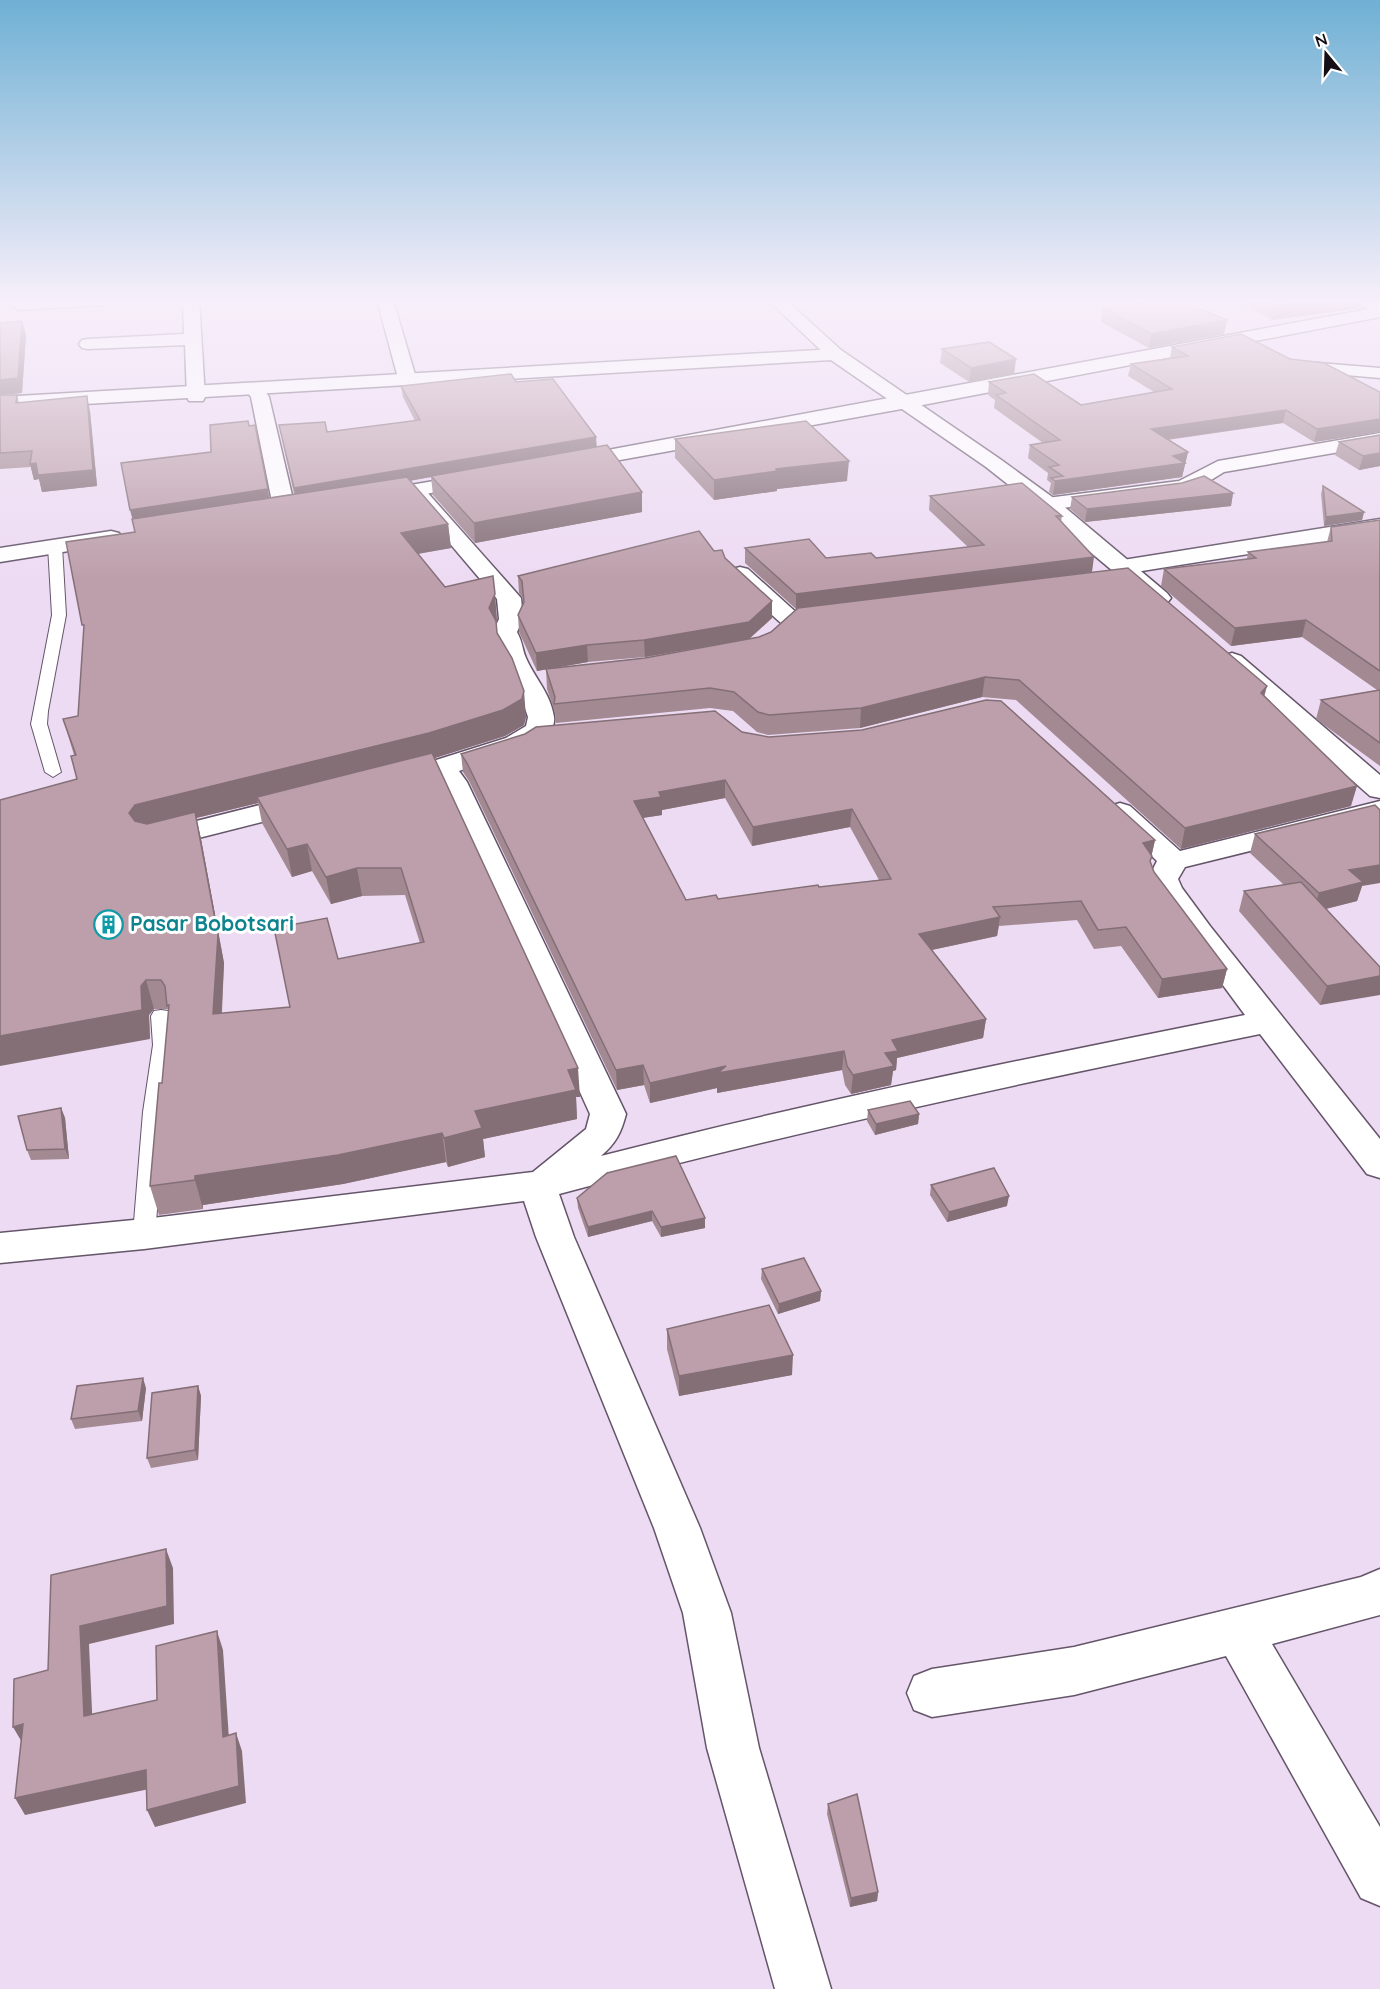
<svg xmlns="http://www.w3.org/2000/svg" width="1380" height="1989" font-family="Quicksand,sans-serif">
<rect width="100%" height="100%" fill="#eddbf3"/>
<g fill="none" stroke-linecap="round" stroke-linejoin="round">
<defs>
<g id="service">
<path d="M55,542l7,4 4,69 -18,96 -1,13 14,48 -8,5 -8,-5 -14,-48 21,-109 -4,-69z"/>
<path d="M161,1010l7,1 3,5 2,29 -8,67 -10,122 -3,6 -8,3 -8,-3 -3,-6 10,-122 10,-67 -2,-29 3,-5z"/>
</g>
<g id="minor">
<path d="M18,300h92l-8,5 -83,5 -8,-5z"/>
<path d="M183,300h16l6,97 -2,4h-14l-2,-4 -2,-52 -97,4 -6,-1 -3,-4 3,-4 6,-1 96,-5z"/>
<path d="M377,300h16l23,78 -3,4h-12l-3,-4z"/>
<path d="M768,300h18l55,50 3,4 -3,4h-12z"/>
<path d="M1353,300h22l5,3v11l-25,-11z"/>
<path d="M1294,361l86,7v10l-92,-8 -3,-4 3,-4z"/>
<path d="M257,387l7,2 5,8 27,115 -3,5 -8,1 -8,-1 -3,-5 -23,-115 -3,-4 2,-4z"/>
<path d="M1380,433v12l-156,27 -26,16 -19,5 -132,17 -8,-1 -3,-5 3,-5 8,-1 132,-17 39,-20z"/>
<path d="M420,490l7,2 94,106 2,21 -6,13c6,11 5,17 9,26 8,19 25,36 28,59 4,32 -71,46 -95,54l8,11 159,332c-5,19 -10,29 -25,42 213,-55 428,-98 644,-141l-93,-126 -4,-10 9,-18 -51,-49 4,-6 10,-3 10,3 50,45 200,-50v18l-195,48 -7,12 4,9 28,38 170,213v39l-13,-4 -107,-140c-235,48 -469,98 -701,160l15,43 126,291 31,85 28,135 72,241h-56l-68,-241 -24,-135 -29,-85 -118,-291 -12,-36 -380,48 -144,14v-30l144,-14 389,-47 53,-43 4,-15 -151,-332 -10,-15 4,-6 73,-23 20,-12 2,-9 -12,-35 -15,-25 -1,-12 -7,-13 6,-13 -2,-20 -84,-99 -4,-4 4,-4z"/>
<path d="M1380,519v14l-257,41 -8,-2 -3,-5 3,-5 8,-2z"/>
<path d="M740,567l8,2 50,45 4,5 -4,5 -8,2 -8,-2 -50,-45 -3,-5 3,-5z"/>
<path d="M303,794l10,3 4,6 -4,6 -158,40 -10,-3 -5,-6 5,-6z"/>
<path d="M1380,1569v46l-108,29 108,183v79l-19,-8 -135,-242 -152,39 -142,22 -18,-7 -7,-17 7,-17 18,-7 142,-22 287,-70z"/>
</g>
<g id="tertiary">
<path d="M835,349l6,1 159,109 55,40 112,94 4,5 -4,5 -8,2 -8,-2 -112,-94 -53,-42 -155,-107 -831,49v-12z"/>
<path d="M1232,653l9,3 139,119v23l-10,-2 -147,-130 -4,-5 4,-5z"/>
</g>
<g id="secondary">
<path d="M1380,307v10l-473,91 -337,61 -7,-2 -3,-4 3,-4 7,-2z"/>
<path d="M475,474l7,2 3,4 -3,4 -107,19 -7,-2 -4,-4 4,-4 7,-2z"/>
<path d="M111,531l8,2 3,5 -3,5 -119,19v-14z"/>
</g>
</defs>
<use href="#service" stroke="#645569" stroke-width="2"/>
<use href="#minor" stroke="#645569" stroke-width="3"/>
<use href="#tertiary" stroke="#645569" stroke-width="3"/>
<use href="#secondary" stroke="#645569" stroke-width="3"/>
<use href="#service" fill="#fff" fill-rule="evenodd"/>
<use href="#minor" fill="#fff" fill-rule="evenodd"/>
<use href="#tertiary" fill="#fff" fill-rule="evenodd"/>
<use href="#secondary" fill="#fff" fill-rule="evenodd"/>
</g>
<g fill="#a28992" fill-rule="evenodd">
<path d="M1235,300h128l-2,8 -89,12z"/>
<path d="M1103,308l124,12 -3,14 -75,14 -48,-26z"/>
<path d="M0,323l26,12 -4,58 -19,2h14l2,8 71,8 7,75 -55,6 -3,-13 -5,1 -3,-13 -31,2z"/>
<path d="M1172,347l118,12 90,33v40l-66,10 -31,-19 -115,17 20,12 -6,25 -129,18 -4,-3 2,-9 -4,-3 1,-7 -20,-15 2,-13 13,-2 -49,-35 1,-8 -7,-5 1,-13 92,23 73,-13 -26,-16 3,-12 39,-6z"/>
<path d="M942,349l74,10 -2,15 -45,8 -29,-19z"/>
<path d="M516,382l80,65 46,45v20l-167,31 -42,-48 -2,-18 -21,4 38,43 3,24 -33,6 27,33 52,32 -1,2 1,12 29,84 -2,8 -19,11 -71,22 146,339h-4l1,22 -94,20 2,18 -37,10 -2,-5 -103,22 -140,21v4l-44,6 -9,-29 12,-103 7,-71 -1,-3h-14l-5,6 1,24 -73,-260 -3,-24 -11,-36 15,-3 57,-184 76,-80 38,-26 20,72 25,-4 -15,-69 48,7 88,-11 -12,-24 -2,-11zM258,803l4,20 30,54 20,-6 19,33 31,-8 43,-1 15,48 -82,16 -48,48 -68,6 2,-50 -23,-124 -5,-21z"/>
<path d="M1380,435v31l-21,4 -24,-15 4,-13z"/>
<path d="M675,439l172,42 -70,8v2l-63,9 -39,-42z"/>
<path d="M1182,483l51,10 -2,13 -146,16 -15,-13 2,-12z"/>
<path d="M1323,486l41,26 -2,8 -38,6 -3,-32z"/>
<path d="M930,496l132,20 -1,6 31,50 -296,37 -51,-46v-15l81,10h50l92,-11 -39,-37z"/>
<path d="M1380,520v246l-64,-47 5,-19 56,-10 -75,-53 -71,9 -70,-60 3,-17 83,-10 1,-7 79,-10 4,-15z"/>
<path d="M714,551l58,50v17l-23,21 -104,18 -57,5 -51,9 -18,-39 -1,-17 6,-12 -1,-5 -4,-5 -1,-17z"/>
<path d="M759,637l505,59 87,110 -170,43 -165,-149 -34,-3 -122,31 -92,7 -11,-3 -24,-21 -23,-3 -154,15 -1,-10 -8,-24 -1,-20 99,-11z"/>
<path d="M742,732l413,108 -5,22 4,10 73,97 -5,19 -64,10 -37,-52 -27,3 -17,-29 -78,6 -2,10 -65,14 54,69 -3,19 -86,20 -1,12 -3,1 -2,14 -40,9 -6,-9 -3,-15 -125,23v-5l-67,15 -6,-18 -27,5 -148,-309 -6,-9 -2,-18zM725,798l27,48 98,-19 29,53 -161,19 -32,1 -43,-82 19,-3v-5z"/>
<path d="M1255,834l107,52 -5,15 -31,8 54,58 -60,38 -81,-94 5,-20 40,-6 -34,-32z"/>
<path d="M61,1108l4,10 4,41 -38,1 -4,-10z"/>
<path d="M868,1110l51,4 -1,10 -43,11 -8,-14z"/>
<path d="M607,1173l98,55 -44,9 -9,-16 -64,16 -10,-29 -1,-10z"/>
<path d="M931,1185l76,21 -60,16 -17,-27z"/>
<path d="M762,1269l59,22 -1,10 -42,13 -17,-35z"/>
<path d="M667,1329l125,46 -113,21 -12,-47z"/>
<path d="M198,1386l3,10 -3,64 -47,8 -4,-10z"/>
<path d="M146,1388l-4,33 -67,8 -4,-10z"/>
<path d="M828,1804l50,88 -1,9 -27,6 -23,-93z"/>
</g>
<g fill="#846f77">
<path d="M1323,300h40l-2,8 -89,12 3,-13z"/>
<path d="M1227,320l-3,14 -75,14 2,-14z"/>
<path d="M22,321l4,14 -4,58 -22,2v-15z"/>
<path d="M1016,359l-2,15 -45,8 2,-14z"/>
<path d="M87,396l3,15 7,75 -55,6 -3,-13 -5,1 -4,-16z"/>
<path d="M1286,410l-3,13 -135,19 3,-13z"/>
<path d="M1380,419v13l-66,10 3,-13z"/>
<path d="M596,437l1,12 -166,27v1l-135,23 -2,-12z"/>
<path d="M1188,452l-6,25 -129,18 2,-14z"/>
<path d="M1380,453v13l-21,4 4,-14z"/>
<path d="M849,461l-2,20 -70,8v2l-63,9v-20l62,-11z"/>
<path d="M268,489l2,15 -136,21 -4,-15z"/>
<path d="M642,492v20l-167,31 -1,-20z"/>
<path d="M1233,493l-2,13 -146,16 2,-13z"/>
<path d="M1364,512l-2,8 -38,6 2,-9z"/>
<path d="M448,524l3,24 -47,8 -3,-23z"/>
<path d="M1094,557l-2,15 -296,37v-15z"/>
<path d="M495,594l2,25 -6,14 -2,-25z"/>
<path d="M772,601v17l-23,21 -104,18 -1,-17z"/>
<path d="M1306,620l-4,17 -71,9 4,-18z"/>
<path d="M587,645l1,17 -51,9 -1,-18z"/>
<path d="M985,677l-3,20 -122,31 1,-20z"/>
<path d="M1267,686l-5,19 -1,-12z"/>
<path d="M524,691l2,26 -2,8 -19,11 -73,23 -175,38 1,6 -62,15 5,21 23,124 -4,80 -7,-29 -71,-182 -13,-19 6,-8z"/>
<path d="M725,780v18l-63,12v5l-27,4 -1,-18 25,-9z"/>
<path d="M1357,786l-6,20 -170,43 4,-21z"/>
<path d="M852,809l-2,18 -98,19 1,-19z"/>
<path d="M1155,840l-4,18 -8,-15z"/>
<path d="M307,844l5,27 -20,6 -5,-28z"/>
<path d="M1380,865v18l-18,3 -5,15 -44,11 6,-19 30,-23z"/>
<path d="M357,868l5,28 -31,8 -5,-27z"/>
<path d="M1000,917l-3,19 -80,17 2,-19z"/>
<path d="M1227,969l-5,19 -64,10 4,-19z"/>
<path d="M1380,976v19l-60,10 7,-19z"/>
<path d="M146,980l8,29 -5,6 1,24 -150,27v-30l141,-50z"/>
<path d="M986,1019l-3,19 -86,20 -1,12 -3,1 -2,14 -40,9 2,-19 32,-22 7,-13z"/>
<path d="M844,1051l-2,19 -125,23v-5l-67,15v-20l76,-17z"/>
<path d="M643,1065l1,20 -27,5 -1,-20z"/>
<path d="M578,1068l2,29h-4l1,22 -94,20 2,18 -37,10 -4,-29 31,-27 93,-41z"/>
<path d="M61,1108l4,10 4,41 -4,-10z"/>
<path d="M919,1114l-1,10 -43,11 1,-11z"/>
<path d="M442,1133l4,29 -103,22 -140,21v4l-8,-29v-4z"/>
<path d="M1009,1196l-2,10 -60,16 2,-10z"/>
<path d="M652,1211v10l-64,16v-10z"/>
<path d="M705,1218v10l-44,9v-10z"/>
<path d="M821,1291l-1,10 -42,13 1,-10z"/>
<path d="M793,1355l-1,20 -113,21v-20z"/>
<path d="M143,1378l3,10 -4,33 -4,-10z"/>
<path d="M198,1386l3,10 -3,64 -3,-10z"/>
<path d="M166,1549l7,19 1,56 -85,20 4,89 -9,-17 -4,-90z"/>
<path d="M217,1631l6,19 7,104 -7,-17z"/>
<path d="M23,1724v20l-10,-17z"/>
<path d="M236,1733l6,18 4,52 -91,24 -8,-17z"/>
<path d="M146,1770l8,18 -129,27 -10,-17z"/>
<path d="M878,1892l-1,9 -27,6 1,-9z"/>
</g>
<g fill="#bc9faa" stroke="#846f77" stroke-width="1.5" fill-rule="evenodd">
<path d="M1167,300h12l48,20 -76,14 -48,-26z"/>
<path d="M1263,300h60l-48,7z"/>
<path d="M22,321l-4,57 -18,2v-57z"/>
<path d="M1241,334l49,25 34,4 56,29v27l-63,10 -31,-19 -135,19 37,23 -15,4 12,7 -130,18 -4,-3 12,-2 -14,-9 10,-2 -29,-20 30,-5 -64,-45 10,-2 -17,-11 45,-8 47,31 91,-16 -41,-25 57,-8 -16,-9z"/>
<path d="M989,342l27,17 -45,9 -29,-19z"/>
<path d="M511,374l5,8 37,-3 43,58 -302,51 -15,-63 46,-3 2,10 93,-12 -19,-34z"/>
<path d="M0,395h17l-1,8 71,-7 6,74 -55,5 -2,-12 -6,1 2,-13 -32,2z"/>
<path d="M248,421l1,5 6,-1 13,64 -138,21 -9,-47 90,-11 -1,-27z"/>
<path d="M806,421l43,40 -73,8 1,2 -63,9 -39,-41z"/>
<path d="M1380,435v18l-17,3 -24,-14z"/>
<path d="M607,445l35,47 -168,31 -43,-47z"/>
<path d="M1204,476l29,17 -146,16 -15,-12 110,-14z"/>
<path d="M407,477l41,47 -47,9 44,54 48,-11 2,18 -6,14 7,13 1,12 15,25 12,33 -2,8 -19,11 -74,23 -294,72 -6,8 6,8 12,3 48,-12 23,123 -5,79 77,-7 -16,-79 53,-10 11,41 86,-17 -23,-74h-44l-31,9 -19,-33 -20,5 -30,-52 175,-44 146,315 -10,2 8,20 -101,21 7,17 -38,10 -2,-5 -104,22 -143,21v4l-45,6 9,-103h3l7,-78 -2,1 -2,-20 -4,-6h-15l-5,6 1,24 -142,26v-236l77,-21 -6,-23 5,-1 -13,-36 15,-3 6,-91h-2l-16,-83 69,-10 -3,-13z"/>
<path d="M1022,483l40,33h-6l38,41 -298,37 -51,-46 64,-9 17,19 45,-5 5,5 108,-13 -54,-49z"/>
<path d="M1323,486l41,26 -38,5z"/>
<path d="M1380,520v151l-74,-51 -71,8 -71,-59 92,-11 -8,-6 84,-11 -1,-14z"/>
<path d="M699,531l15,20 8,-1 3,8 47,43 -23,21 -105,18 -57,5 -51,8 -18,-38 6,-13 -2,-21 -4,-5z"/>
<path d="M1128,568l139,118 -6,7 96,93 -172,42 -166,-148 -34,-3 -124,31 -92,7 -11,-3 -24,-20 -24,-4 -156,16 1,-7 -9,-28 99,-11 114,-21 12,-5 27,-24z"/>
<path d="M1380,690v53l-59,-43z"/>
<path d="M986,700l15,1 154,139 -12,3 9,13 -2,5 4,11 73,97 -65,10 -36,-52 -28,3 -17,-29 -88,6 7,10 -81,17 67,85 -94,21 6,11 -13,2 9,13 -41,9 -6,-9 -3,-15 -126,22 8,-7 -76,17 -7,-18 -27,5 -149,-307 -6,-9 64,-20 11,-7 179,-16 27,21 27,5 93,-7zM725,780l28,47 99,-18 39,70 -72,8 -1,-2 -100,14 -2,-4 -30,5 -52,-99 27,-4 -2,-5z"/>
<path d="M1375,805l5,5v55l-31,5 14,12 -44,11 -64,-59z"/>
<path d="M1301,882l79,85v9l-53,10 -83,-95z"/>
<path d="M910,1101l9,13 -43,10 -8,-14z"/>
<path d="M61,1108l4,41 -38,1 -9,-34z"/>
<path d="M676,1156l29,62 -44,9 -9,-16 -64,16 -11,-29 30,-25z"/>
<path d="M994,1168l15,28 -60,16 -18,-27z"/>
<path d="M804,1258l17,33 -42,13 -17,-35z"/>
<path d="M769,1305l24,50 -114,21 -12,-47z"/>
<path d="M143,1378l-5,33 -67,8 6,-33z"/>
<path d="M198,1386l-3,64 -48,8 5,-65z"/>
<path d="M166,1549l1,57 -87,20 4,90 73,-16 -1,-54 61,-15 6,106 13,-4 3,53 -92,24 -1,-40 -131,28 8,-74 -10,3 1,-48 34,-9 3,-95z"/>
<path d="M857,1794l21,98 -27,6 -23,-94z"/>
</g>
<linearGradient id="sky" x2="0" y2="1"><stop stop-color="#6fb0d4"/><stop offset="0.52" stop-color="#f7effa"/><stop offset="1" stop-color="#f7effa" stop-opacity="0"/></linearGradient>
<rect width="1380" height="579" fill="url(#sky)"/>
<defs>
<symbol id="building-ring" viewBox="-11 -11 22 22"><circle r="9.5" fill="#fff" stroke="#0f9aa8" stroke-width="1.5"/><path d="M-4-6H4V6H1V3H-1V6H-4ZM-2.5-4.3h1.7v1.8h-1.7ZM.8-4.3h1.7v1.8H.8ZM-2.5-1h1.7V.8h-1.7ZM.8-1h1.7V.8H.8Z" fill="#0f9aa8"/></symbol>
</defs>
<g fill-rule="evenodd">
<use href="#building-ring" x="92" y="908" width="33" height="33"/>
</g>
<g text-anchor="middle" stroke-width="6" stroke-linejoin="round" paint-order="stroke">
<g font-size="21" font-weight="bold" fill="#0d838f" stroke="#fff" text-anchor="start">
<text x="130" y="931">Pasar Bobotsari</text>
</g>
</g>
<g transform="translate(1326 54) rotate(341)" stroke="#ffffff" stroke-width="4.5" paint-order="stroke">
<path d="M0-4.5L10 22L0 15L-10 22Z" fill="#150f17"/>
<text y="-9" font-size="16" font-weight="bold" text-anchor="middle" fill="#150f17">N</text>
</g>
</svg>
